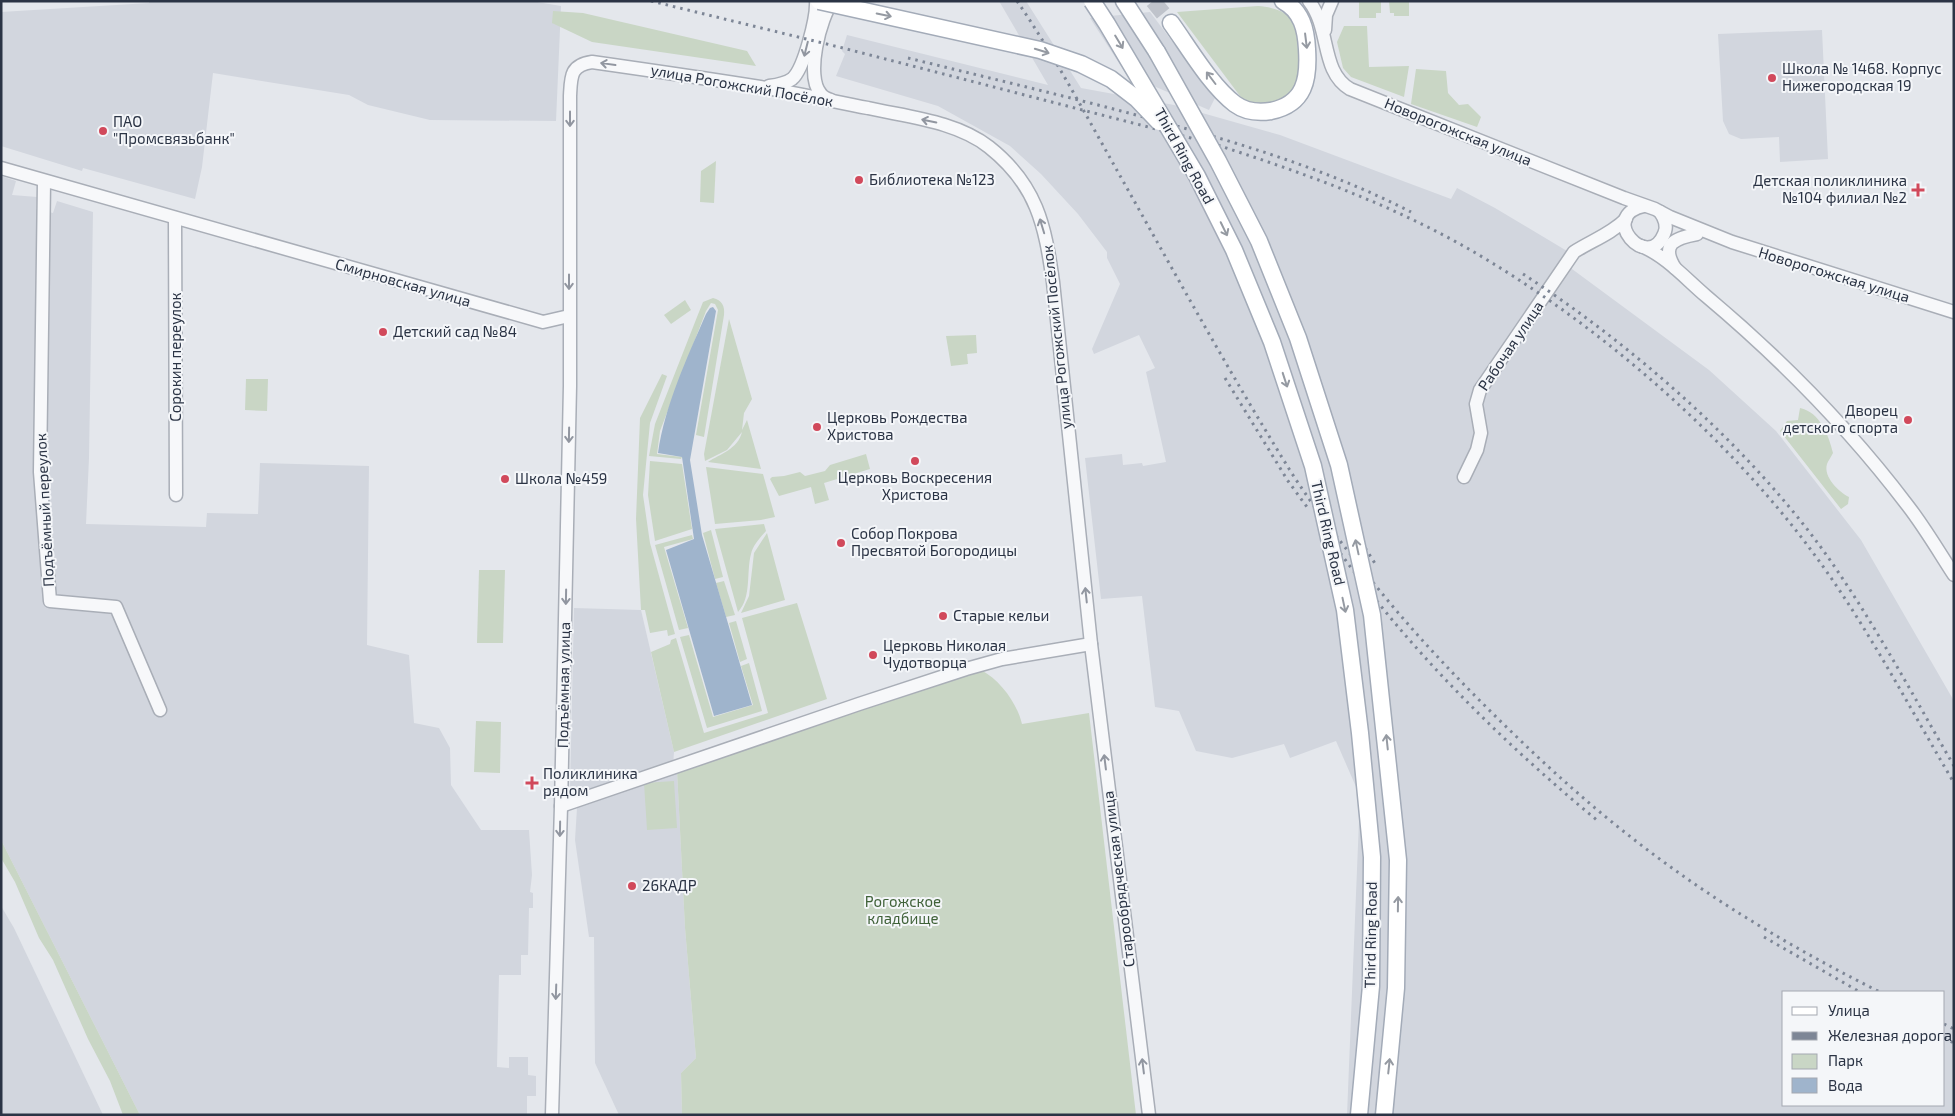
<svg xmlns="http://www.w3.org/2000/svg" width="1955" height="1116" font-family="'Exo 2',sans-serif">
<rect width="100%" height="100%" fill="#e4e7ec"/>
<g fill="#d2d6de" fill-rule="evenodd">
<path d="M149,1h382l30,5 -5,115 -126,-1 -62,-15 -19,-10 -136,-22 -11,94 -7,32 -112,-31 -1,3 -81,-25v-134l148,-9z"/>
<path d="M999,1h27l55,87 93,17 106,30 171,64 6,-11 38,20 72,43 5,18 137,101 67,61 85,109 93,161v414h-607l13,-319 -24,-55 -46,17 -6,-14 -52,14 -36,-7 -17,-40 -24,-4 -13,-111 -41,3 -16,-141 37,-4 1,11 19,-2 1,3 23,-4 -20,-90 9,-4 -16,-33 -45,19 -2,-5 28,-65 -13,-26v-6l-29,-38 -37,-40 -31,-28 -72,-40 -102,-30 9,-22 -3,-3 5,-16 201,50zM1784,992h160v113h-160z"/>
<path d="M1150,12l65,86 -6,12 -83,-36 -36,-56z"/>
<path d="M1822,30l6,129 -48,3 -1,-25 -38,2 -12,-5 -6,-13 -5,-87z"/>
<path d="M1,176l15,5 -4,14 25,2 -1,12 17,4 4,-12 36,11 -4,246 -3,66 120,3 1,-14 51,1 2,-51 109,3 -2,179 42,10 5,68 25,5 11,20 1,37 30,45h48l3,45 -2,17 3,1v15h-4l-1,47h-7v20h-22l-2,92 12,1v-11h19v18l8,1v20h-9v19h-387l-139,-275z"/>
<path d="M574,608l67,2 33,142 -1,13 -86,29 -17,-4z"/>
<path d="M677,771l8,157 11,130 -15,15 1,42h-63l-24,-52 -1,-126h-5l-14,-97 2,-32 8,-5z"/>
<path d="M1,906l13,22 89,187h-102z"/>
</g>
<g fill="#c9d6c5">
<path d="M1389,1h20v15h-15v-3h-4z"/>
<path d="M1359,2h22v11h-5v5h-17z"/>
<path d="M1258,6c11,1 24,3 32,12 7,10 7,23 8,34 1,8 2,16 0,24 -5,28 -33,32 -55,24l-66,-88z"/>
<path d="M553,11l30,2 164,38 9,15 -164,-24 -40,-19z"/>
<path d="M1344,26h23l2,41 40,-1 -5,31 -53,-20 -8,-9 -6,-26z"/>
<path d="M1416,69l30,2 2,22 11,12 9,-1 13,13 -4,10 -66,-23z"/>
<path d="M716,161l-2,42 -14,-1 1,-31z"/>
<path d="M713,298c9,2 12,8 11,17l-20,122 -8,-2 22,-125 -3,-6 -4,-1 -5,8 -46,120 -3,23 25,3 -1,2 -32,-3 6,-32 42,-107 6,-15z"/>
<path d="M685,300l6,10 -20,14 -7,-9z"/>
<path d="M729,319l23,80 -8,14 -2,17 5,-10 14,49 -53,-7c12,-8 30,-13 34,-30l-15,18 -22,11 -1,-7z"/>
<path d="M976,335l1,18 -10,1 1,10 -17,2 -5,-30z"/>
<path d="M662,374l5,2 -17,47 -7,72 7,48 25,91 -7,2 -1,-6 -17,3 -5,-23h-4l-5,-91 4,-101z"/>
<path d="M246,379h22l-1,32 -22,-1z"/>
<path d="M1800,408c20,4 29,28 33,45 -2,4 -5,8 -6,11 -4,13 12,28 22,33l-1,7 -7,5 -61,-78 7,-10 11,-1z"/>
<path d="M866,454l4,15 -46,14 5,17 -14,4 -4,-17 -32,9 -9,-17 2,-2 12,-1 16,-4 5,4 20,-5 5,-6z"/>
<path d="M650,461l32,3 10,65 -37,12 -7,-46z"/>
<path d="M706,467l57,7 12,43 -14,3 -46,4z"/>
<path d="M764,524l2,7c-6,7 -13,14 -15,23 -5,19 1,43 -13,58l-23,-83z"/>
<path d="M711,530l12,47 -8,2 -12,-46z"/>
<path d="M767,533l18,67 -44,13 8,-17 5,-43z"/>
<path d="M692,535l1,4 -29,8 24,81 -9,2 -24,-85z"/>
<path d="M479,570h26l-2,73h-26z"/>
<path d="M724,581l11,34 -9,2 -10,-34z"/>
<path d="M797,603l30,96 -153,53 -23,-100 19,-8 1,-4 5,-2 28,95 64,-20 -26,-95z"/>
<path d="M736,621l11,38 -7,3 -11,-39z"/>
<path d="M689,635l24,82 40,-12 -12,-39 8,-3 13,48 -55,17 -27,-91z"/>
<path d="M981,670c19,10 36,33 41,54l67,-11 47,402h-454l-1,-42 15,-15 -11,-130 -8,-157 242,-82z"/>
<path d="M476,721l25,1 -1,51 -26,-1z"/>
<path d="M674,781l3,47 -30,2 -3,-47z"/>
<path d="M1,840l139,275h-17l-13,-34 -22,-42 -35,-79 -14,-22 -24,-56 -14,-24z"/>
</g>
<path fill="#9fb4cc" d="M713,307l3,4 -26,149 12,75 50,170 -38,11 -48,-166 28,-11 -12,-82 -24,-4c7,-48 29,-95 48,-139l4,-6z"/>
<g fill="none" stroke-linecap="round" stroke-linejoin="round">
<path stroke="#bfc3cb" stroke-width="16" stroke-dasharray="16 8" stroke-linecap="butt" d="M1153,1l18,22"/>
<defs>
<g id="minor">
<path d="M1309,1c22,28 11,70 41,88l274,109 31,11 15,8 62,25 222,70"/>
<path d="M1325,30l1,-15 6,-14"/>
<path d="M769,86c8,-1 16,-2 23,-7 12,-10 25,-62 24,-78"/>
<path d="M831,100c-3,-1 -8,-3 -10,-6 -16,-17 -1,-77 12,-93"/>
<path d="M1,168l542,154 26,-6"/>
<path d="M44,182l-4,290 10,129 66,6 44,103"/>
<path d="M1644,206c-47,10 4,67 20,28 4,-8 1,-15 -4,-22"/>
<path d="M175,218l1,277"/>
<path d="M1641,246c24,9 46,34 65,50 75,63 143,132 202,210 17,22 31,46 46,69"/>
<path d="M1675,268c-15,-24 0,-30 22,-34"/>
<path d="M1464,477l13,-27 4,-17 -5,-29 4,-14 94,-138c17,-11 37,-18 52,-33"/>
<path d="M561,806l298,-102 107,-35 36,-10 89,-15"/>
<path d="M552,1115l9,-309 9,-420v-290c1,-19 0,-31 22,-34 56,8 112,16 168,25 36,6 72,14 108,21 39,9 88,13 121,39 48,38 56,78 64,135l38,362 58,471"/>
</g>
<g id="major">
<path d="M1124,1l33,51"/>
<path d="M1171,23c18,25 40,63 64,81 11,8 23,9 36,7 34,-7 38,-32 36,-62 -1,-19 -5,-38 -24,-48"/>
</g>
</defs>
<use href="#minor" stroke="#a9aeb7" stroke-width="15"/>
<use href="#major" stroke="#a3abb8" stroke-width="19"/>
<use href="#minor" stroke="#f7f8fa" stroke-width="12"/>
<use href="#major" stroke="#fff" stroke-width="16"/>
<g stroke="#7d8696" stroke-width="3" stroke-dasharray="2.5 5" stroke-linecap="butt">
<path d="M651,1l192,47 371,96c87,28 174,59 253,104 127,73 256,184 344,302 54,72 97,155 143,233"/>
<path d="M1017,1c39,57 72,120 106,180 55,98 109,196 168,291 27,42 58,81 89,119 44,54 92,103 143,152 47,45 96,87 149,125 65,47 136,88 208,124"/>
<path d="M908,58c81,20 162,39 243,61 89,24 178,51 260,93"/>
<path d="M1523,274c109,71 219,167 297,272 50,69 91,146 134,220"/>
<path d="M1225,378l63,103 19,26"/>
<path d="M1341,510l35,55"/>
<path d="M1336,547c72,102 166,195 262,274"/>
<path d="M1764,937l96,55"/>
<path d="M1944,1024l10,5"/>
<path d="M1944,1038l10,5"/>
</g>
<defs>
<g id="major-bridge">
<path d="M819,1l221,49 41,14 30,15 26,20 22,23"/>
<path d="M1092,1l15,23 90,152 37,74 38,92 41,124 32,144 15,123 12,124 -1,129 -12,129"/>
<path d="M1157,52l61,109 41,80 39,97 41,127 33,150 26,245 -2,128 -12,127"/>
</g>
</defs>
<use href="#major-bridge" stroke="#a3abb8" stroke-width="19" stroke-linecap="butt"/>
<use href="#major-bridge" stroke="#fff" stroke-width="16"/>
</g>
<defs><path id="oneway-shaft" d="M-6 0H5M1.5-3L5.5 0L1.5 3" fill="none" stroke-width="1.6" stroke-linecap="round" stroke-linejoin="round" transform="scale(1.25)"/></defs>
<g stroke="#959aa2">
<use href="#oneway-shaft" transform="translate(884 15) rotate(12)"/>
<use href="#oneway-shaft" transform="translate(1306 41) rotate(83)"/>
<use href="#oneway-shaft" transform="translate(1119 42) rotate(59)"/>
<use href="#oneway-shaft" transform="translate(1042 51) rotate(17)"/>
<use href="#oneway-shaft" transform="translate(1211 78) rotate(-127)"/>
<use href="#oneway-shaft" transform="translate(1224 229) rotate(64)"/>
<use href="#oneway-shaft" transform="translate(1285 380) rotate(72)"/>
<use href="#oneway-shaft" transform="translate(1357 547) rotate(-102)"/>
<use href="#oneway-shaft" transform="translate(1344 605) rotate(78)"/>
<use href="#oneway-shaft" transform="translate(1387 742) rotate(-96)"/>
<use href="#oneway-shaft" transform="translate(1398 904) rotate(-89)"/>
<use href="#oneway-shaft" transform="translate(1389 1066) rotate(-84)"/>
</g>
<g stroke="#9196a0">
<use href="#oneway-shaft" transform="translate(806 49) rotate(104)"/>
<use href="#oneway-shaft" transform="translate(608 64) rotate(-172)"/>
<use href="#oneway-shaft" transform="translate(570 119) rotate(90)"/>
<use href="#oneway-shaft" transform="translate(929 121) rotate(-168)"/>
<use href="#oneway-shaft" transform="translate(1042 226) rotate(-107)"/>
<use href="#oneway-shaft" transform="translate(569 282) rotate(90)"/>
<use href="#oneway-shaft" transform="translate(569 435) rotate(91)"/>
<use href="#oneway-shaft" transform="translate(1086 595) rotate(-96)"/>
<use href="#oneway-shaft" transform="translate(566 597) rotate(91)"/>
<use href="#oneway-shaft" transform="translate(1105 762) rotate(-97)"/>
<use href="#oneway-shaft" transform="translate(560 829) rotate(91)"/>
<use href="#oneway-shaft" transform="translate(556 992) rotate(92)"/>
<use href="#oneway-shaft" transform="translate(1143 1066) rotate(-97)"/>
</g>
<g fill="#d1495b" stroke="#f4f6f9" stroke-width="2">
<circle cx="1772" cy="78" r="5"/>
<circle cx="103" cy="131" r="5"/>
<circle cx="859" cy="180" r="5"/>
<path d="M1915.5 182.5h5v5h5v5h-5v5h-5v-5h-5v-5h5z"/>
<circle cx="383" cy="332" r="5"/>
<circle cx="1908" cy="420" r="5"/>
<circle cx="817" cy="427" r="5"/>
<circle cx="915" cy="461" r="5"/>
<circle cx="505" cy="479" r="5"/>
<circle cx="841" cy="543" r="5"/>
<circle cx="943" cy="616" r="5"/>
<circle cx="873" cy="655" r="5"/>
<path d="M529.5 775.5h5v5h5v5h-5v5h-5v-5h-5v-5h5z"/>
<circle cx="632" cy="886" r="5"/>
</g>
<g text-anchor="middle" stroke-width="4" stroke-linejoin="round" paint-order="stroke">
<g font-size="15" fill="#2b3445" stroke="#f4f6f9" text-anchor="start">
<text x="1782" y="74">Школа № 1468. Корпус<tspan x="1782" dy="17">Нижегородская 19</tspan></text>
<text x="113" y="127">ПАО<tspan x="113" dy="17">"Промсвязьбанк"</tspan></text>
<text x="869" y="185">Библиотека №123</text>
<text x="1907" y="186" text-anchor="end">Детская поликлиника<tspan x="1907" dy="17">№104 филиал №2</tspan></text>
<text x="393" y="337">Детский сад №84</text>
<text x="1898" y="416" text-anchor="end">Дворец<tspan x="1898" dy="17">детского спорта</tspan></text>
<text x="827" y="423">Церковь Рождества<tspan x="827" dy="17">Христова</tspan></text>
<text x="915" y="483" text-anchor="middle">Церковь Воскресения<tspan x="915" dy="17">Христова</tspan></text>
<text x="515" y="484">Школа №459</text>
<text x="851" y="539">Собор Покрова<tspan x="851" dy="17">Пресвятой Богородицы</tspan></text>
<text x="953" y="621">Старые кельи</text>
<text x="883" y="651">Церковь Николая<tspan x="883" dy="17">Чудотворца</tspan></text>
<text x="543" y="779">Поликлиника<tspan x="543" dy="17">рядом</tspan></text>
<text x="642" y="891">26КАДР</text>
</g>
<g font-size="15" fill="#2b3445" stroke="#f4f6f9">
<text transform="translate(742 86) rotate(10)" y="5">улица Рогожский Посёлок</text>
<text transform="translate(1458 132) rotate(22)" y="5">Новорогожская улица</text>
<text transform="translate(1184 156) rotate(61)" y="5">Third Ring Road</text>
<text transform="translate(1834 275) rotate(17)" y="5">Новорогожская улица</text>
<text transform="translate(403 283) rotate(16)" y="5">Смирновская улица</text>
<text transform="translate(1057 337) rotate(-96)" y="5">улица Рогожский Посёлок</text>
<text transform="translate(1511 346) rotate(-56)" y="5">Рабочая улица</text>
<text transform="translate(176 357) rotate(-90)" y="5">Сорокин переулок</text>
<text transform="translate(45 510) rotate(-93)" y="5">Подъёмный переулок</text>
<text transform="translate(1328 533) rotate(77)" y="5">Third Ring Road</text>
<text transform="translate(564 685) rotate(-89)" y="5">Подъёмная улица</text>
<text transform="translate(1119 879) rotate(-97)" y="5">Старообрядческая улица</text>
<text transform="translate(1371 935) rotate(-89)" y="5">Third Ring Road</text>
</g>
<g font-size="15" fill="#3f6138" stroke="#f4f6f9">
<text x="903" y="907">Рогожское<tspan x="903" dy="17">кладбище</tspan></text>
</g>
</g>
<rect width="1955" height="1116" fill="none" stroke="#2b3445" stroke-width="5"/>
<rect x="1782" y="991" width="162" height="115" fill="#f4f6f9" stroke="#a4a8b1"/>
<rect x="1792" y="1007" width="25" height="8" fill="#ffffff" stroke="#a4a8b1"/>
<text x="1828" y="1016" font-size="15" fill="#2b3445">Улица</text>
<rect x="1792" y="1032" width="25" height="8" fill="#7d8696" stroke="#a4a8b1"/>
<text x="1828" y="1041" font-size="15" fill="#2b3445">Железная дорога</text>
<rect x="1792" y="1054" width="25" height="15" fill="#c9d6c5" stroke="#a4a8b1"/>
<text x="1828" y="1066" font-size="15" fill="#2b3445">Парк</text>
<rect x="1792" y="1078" width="25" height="15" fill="#9fb4cc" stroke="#a4a8b1"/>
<text x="1828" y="1091" font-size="15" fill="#2b3445">Вода</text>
</svg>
